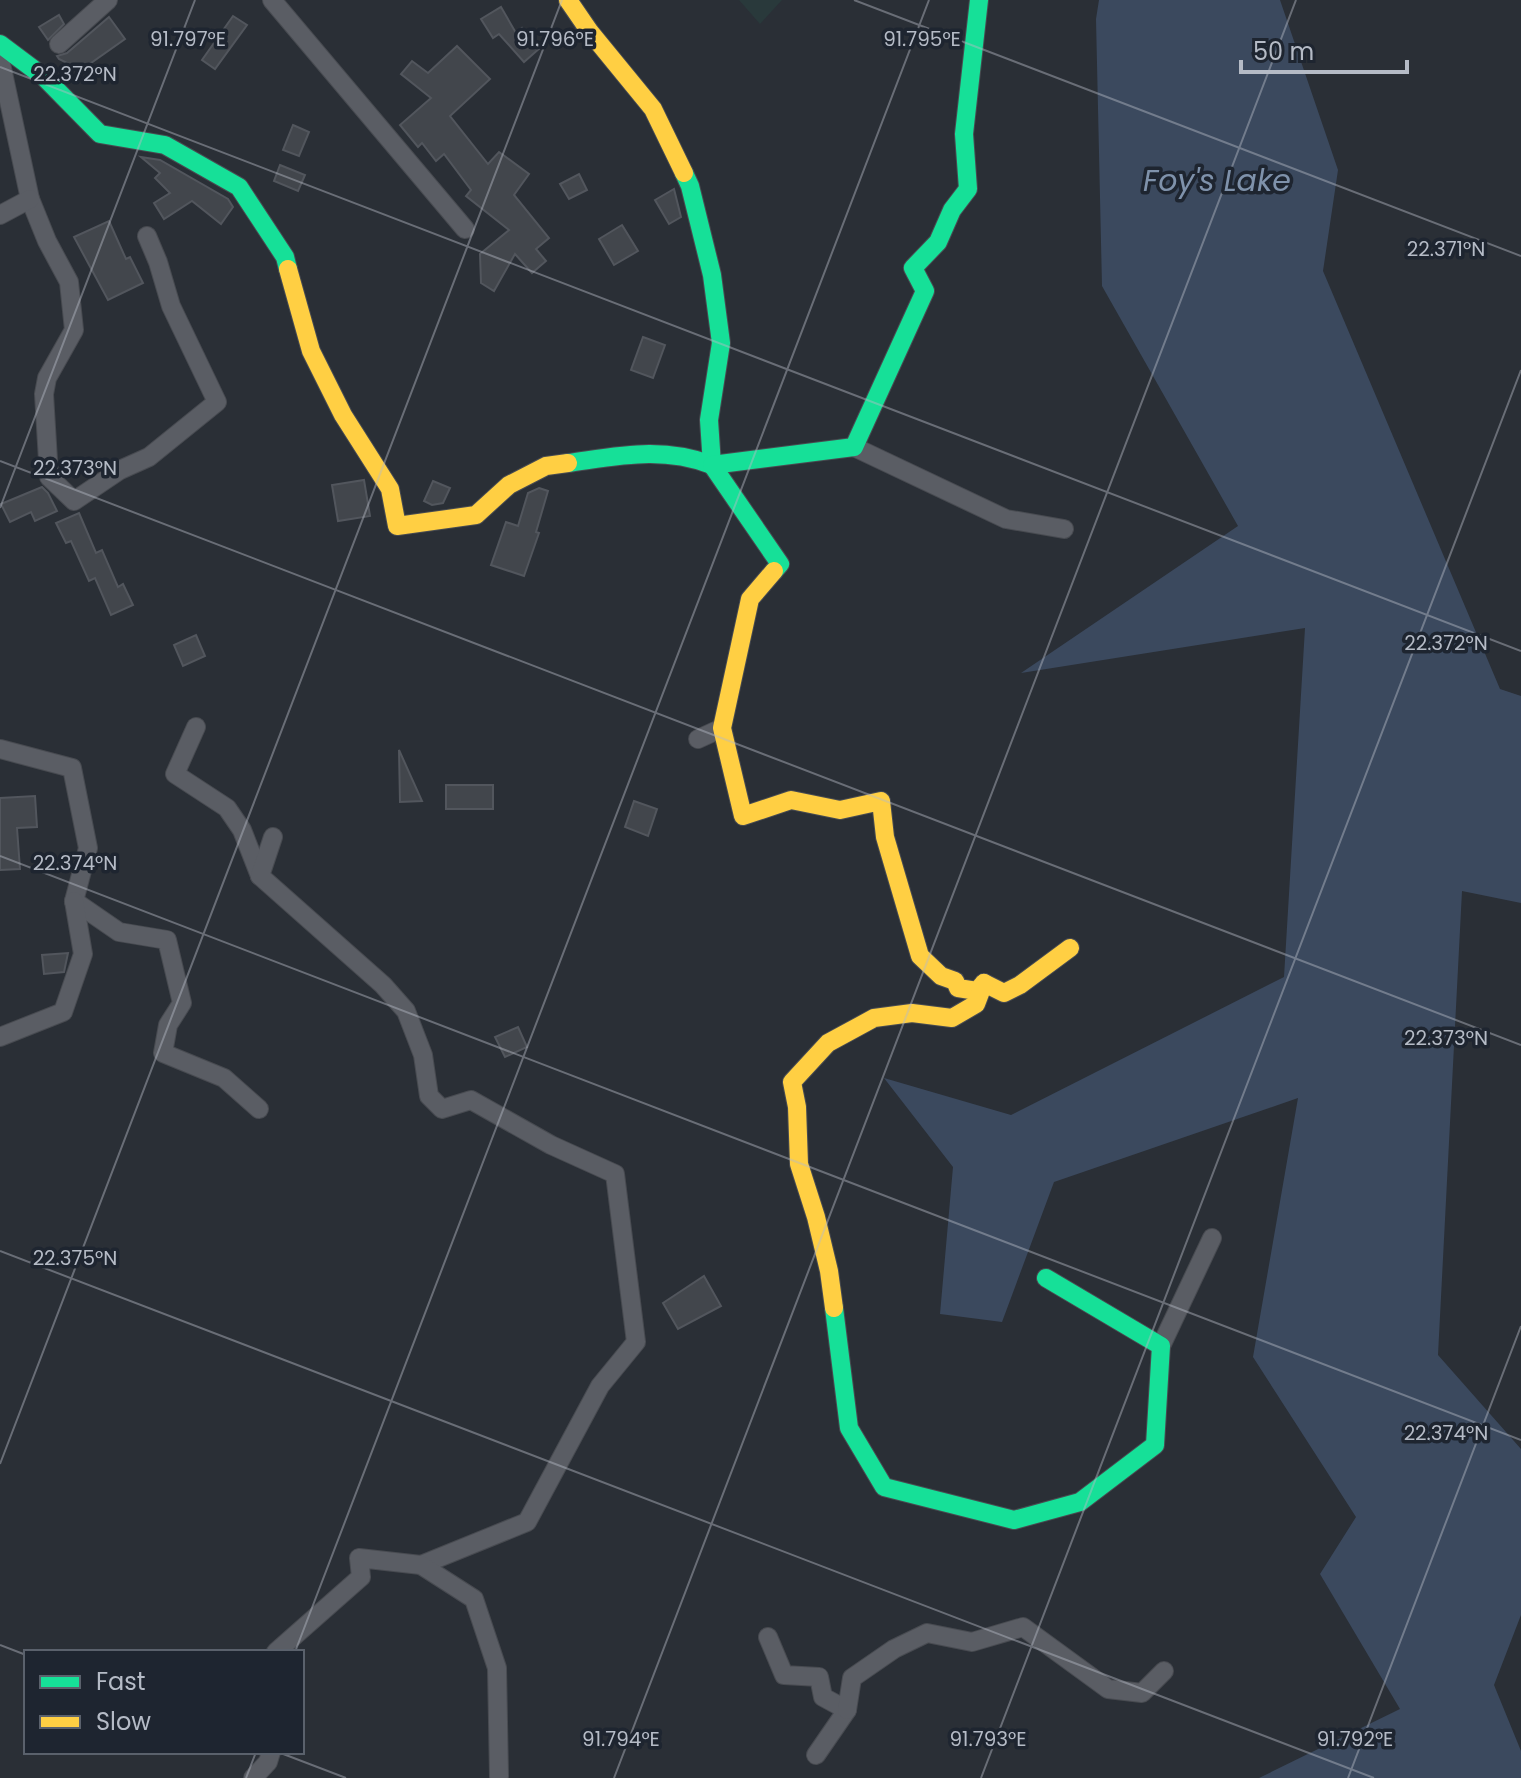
<svg xmlns="http://www.w3.org/2000/svg" width="1521" height="1778" font-family="Poppins,sans-serif">
<rect width="100%" height="100%" fill="#2a2f36"/>
<path fill="#29393b" d="M739,0h43l-22,24z"/>
<path fill="#3b495e" d="M1099,0h181l58,170 -15,101 177,418 21,7v207l-59,-12 -24,464 83,94v166l-27,70 27,66v27h-262l141,-69 -80,-135 36,-57 -103,-160 45,-259 -244,84 -52,140 -62,-8 13,-147 -69,-89 127,37 273,-138 21,-349 -284,45 217,-147 -136,-240 -6,-267z"/>
<g fill="#42464c" stroke="#52565d" stroke-width="2">
<path d="M501,7l15,26 6,-5 18,20 -16,14 -25,-28 -6,4 -12,-19z"/>
<path d="M59,15l5,9 -16,16 -9,-13z"/>
<path d="M233,16l14,9 -32,44 -13,-9z"/>
<path d="M109,17l16,22 -44,31 -22,-11 -2,-3 10,-3z"/>
<path d="M457,46l33,33 -40,37 38,48 11,-12 30,22 -15,21 35,43 -13,11 10,12 -14,12 -17,-19 -21,37 -13,-8 -1,-29 29,-24 -43,-34 5,-6 -27,-36 -8,7 -14,-18 -4,4 -18,-22 31,-27 -30,-24 11,-13 16,12z"/>
<path d="M293,125l16,7 -10,24 -16,-6z"/>
<path d="M141,157l19,3 68,39 5,8 -12,17 -29,-23 -28,18 -10,-16 16,-10 -15,-15 5,-5z"/>
<path d="M280,165l25,10 -7,16 -24,-10z"/>
<path d="M579,174l8,16 -18,9 -9,-15z"/>
<path d="M674,189l7,28 -12,7 -14,-24z"/>
<path d="M109,221l17,38 4,-2 13,26 -35,17 -34,-63z"/>
<path d="M622,225l16,26 -24,14 -15,-26z"/>
<path d="M643,337l22,8 -12,33 -22,-8z"/>
<path d="M364,480l6,36 -32,5 -6,-36z"/>
<path d="M433,481l17,7 -7,15 -11,2 -8,-4z"/>
<path d="M42,487l6,6 9,18 -22,10 -4,-9 -21,10 -9,-18z"/>
<path d="M539,488l9,3 -12,41 3,1 -15,43 -33,-11 15,-43 12,4 10,-33z"/>
<path d="M79,513l17,40 6,-3 16,37 5,-3 10,21 -22,10 -16,-37 -6,3 -18,-40 -5,2 -10,-20z"/>
<path d="M196,635l9,21 -22,10 -9,-21z"/>
<path d="M399,750l23,51 -22,1z"/>
<rect x="446" y="785" width="47" height="24"/>
<path d="M35,796l2,31 -20,1 3,41 -20,1v-72z"/>
<path d="M634,801l23,8 -9,27 -23,-9z"/>
<path d="M68,953l-4,19 -20,2 -2,-19z"/>
<path d="M518,1027l9,20 -22,10 -10,-20z"/>
<path d="M704,1276l17,30 -43,23 -15,-26z"/>
</g>
<g fill="none" stroke-linecap="round" stroke-linejoin="round">
<defs>
<g id="street">
<path d="M272,0l193,229"/>
<path d="M59,44l49,-44"/>
<path d="M0,59l30,140 17,42 22,41 5,48 -27,48 -3,16 5,83 25,24 46,-31 29,-13 68,-55 -46,-96 -13,-44 -11,-26"/>
<path d="M0,215l30,-16"/>
<path d="M854,447l152,72 58,10"/>
<path d="M196,727l-21,47 52,34 15,22 18,46"/>
<path d="M698,739l24,-11"/>
<path d="M0,749l72,19 16,80 -14,53 45,31 48,8 15,63 -14,22 -5,28 61,25 35,31"/>
<path d="M273,837l-13,39 123,109 23,26 17,44 6,41 13,13 29,-9 80,45 64,29 21,168 -36,44 -73,136 -106,43"/>
<path d="M0,1037l63,-25 20,-58 -9,-53"/>
<path d="M1161,1346l51,-108"/>
<path d="M768,1637l16,38 35,2 4,20 24,13 -31,45"/>
<path d="M276,1652l85,-75 -2,-19 62,7 53,34 23,69 2,108"/>
<path d="M847,1710l5,-32 42,-29 33,-16 45,9 51,-15 85,62 34,4 22,-22"/>
<path d="M253,1778l15,-16 3,-10"/>
</g>
<g id="fast">
<path d="M0,44l44,33 56,57 65,11 74,42 46,70 3,12"/>
<path d="M568,463c51,-7 94,-17 144,2l-3,-45 12,-77 -9,-68 -22,-89 -6,-13"/>
<path d="M774,571l6,-7 -68,-99 142,-18 71,-156 -12,-23 25,-26 14,-32 16,-21 -4,-55 15,-134"/>
<path d="M834,1308l15,120 35,59 130,33 66,-18 75,-57 6,-99 -115,-68"/>
</g>
<g id="slow">
<path d="M568,0l22,32 63,77 31,64"/>
<path d="M288,269l23,82 32,64 47,74 7,37 79,-11 33,-30 37,-19 22,-3"/>
<path d="M774,571l-24,28 -28,129 21,88 48,-16 49,10 41,-9 4,36 35,119 21,20 14,5 3,7 19,3 7,-8 20,10 16,-8 50,-37"/>
<path d="M834,1308l-5,-37 -13,-54 -17,-53 -2,-57 -5,-25 36,-39 46,-25 38,-5 40,5 24,-14 8,-21"/>
</g>
</defs>
<use href="#street" stroke="#484b51" stroke-width="20"/>
<use href="#fast" stroke="#484b51" stroke-width="20"/>
<use href="#slow" stroke="#484b51" stroke-width="20"/>
<use href="#street" stroke="#5a5d64" stroke-width="18"/>
<use href="#fast" stroke="#16e098" stroke-width="18"/>
<use href="#slow" stroke="#ffcf43" stroke-width="18"/>
</g>
<path fill="none" stroke="#b5bbc6" stroke-width="2" stroke-opacity="0.45" d="M854,0l667,256M0,67l1521,584M0,461l1521,584M0,508l195,-508M0,856l1521,584M0,1251l1374,527M0,1464l562,-1464M0,1645l26,10M295,1652l634,-1652M278,1752l68,26M246,1778l10,-26M614,1778l682,-1778M981,1778l540,-1408M1348,1778l173,-452"/>
<g text-anchor="middle" stroke-width="7" stroke-linejoin="round" paint-order="stroke">
<g font-size="30" font-style="italic" fill="#7f92ab" stroke="#1e2530">
<text x="1217" y="191">Foy's Lake</text>
</g>
</g>
<g font-size="20" text-anchor="middle" fill="#b5bbc6" stroke="#1e2530" stroke-width="7" stroke-linejoin="round" paint-order="stroke">
<text x="922" y="46">91.795°E</text>
<text x="188" y="46">91.797°E</text>
<text x="555" y="46">91.796°E</text>
<text x="75" y="81">22.372°N</text>
<text x="1446" y="256">22.371°N</text>
<text x="75" y="475">22.373°N</text>
<text x="1446" y="650">22.372°N</text>
<text x="75" y="870">22.374°N</text>
<text x="1446" y="1045">22.373°N</text>
<text x="75" y="1265">22.375°N</text>
<text x="1446" y="1440">22.374°N</text>
<text x="621" y="1746">91.794°E</text>
<text x="988" y="1746">91.793°E</text>
<text x="1355" y="1746">91.792°E</text>
</g>
<rect x="24" y="1650" width="280" height="104" fill="#1e2530" stroke="#5a616c" stroke-width="2"/>
<rect x="40" y="1676" width="40" height="12" fill="#16e098" stroke="#5a616c" stroke-width="2"/>
<text x="96" y="1690" font-size="24" fill="#b5bbc6">Fast</text>
<rect x="40" y="1716" width="40" height="12" fill="#ffcf43" stroke="#5a616c" stroke-width="2"/>
<text x="96" y="1730" font-size="24" fill="#b5bbc6">Slow</text>
<path d="M1241 60v12h166v-12" fill="none" stroke="#b5bbc6" stroke-width="4"/>
<text x="1253" y="60" font-size="24" fill="#b5bbc6" stroke="#1e2530" stroke-width="6" paint-order="stroke">50 m</text>
</svg>
